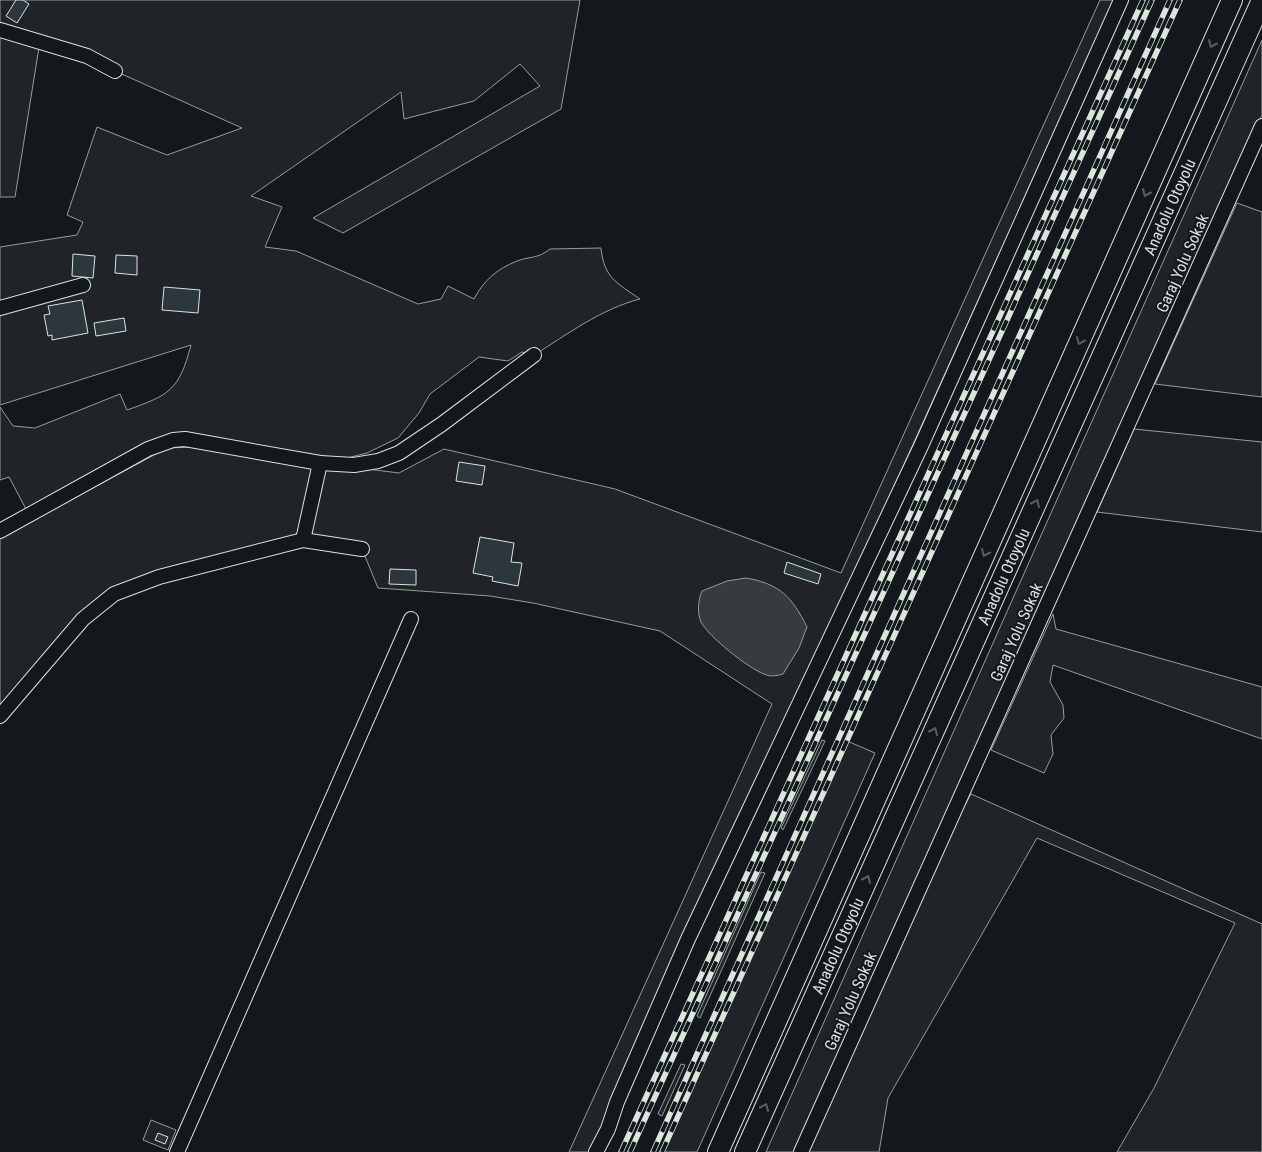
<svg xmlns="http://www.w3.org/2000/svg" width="1262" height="1152" font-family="'Roboto Condensed',sans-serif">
<rect width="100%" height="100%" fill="#14181c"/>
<g fill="#202428" stroke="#939e99">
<path d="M0,0h580l-19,109 -218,124 -30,-15 227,-132 -20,-22 -46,37 -70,18 -3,-27 -150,104 31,11 -17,40 31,4 122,53 23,-5 7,-13 26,13c10,-19 23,-30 43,-38 13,-5 21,-2 33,-12l51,-1c3,30 16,35 39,51 -39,10 -72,35 -106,56l-12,-3 -14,9 -29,-4 -49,37 -11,19 -21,25 -31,15 -24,6 -163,-25 -153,77 -18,-34 -9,3v-73l13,19 22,2 85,-34 7,16c42,-15 52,-19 64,-65l-191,60v-158l77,-12 6,-13 -16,-7 30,-88 70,28 75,-27 -127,-57 -75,-30 -25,156h-15z"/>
<path d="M1100,0h14l-521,1152h-24l203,-448 -112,-73 -127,-28 -43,-7 -112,-8 -16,-39 -59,-9 17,-77 79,10 45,-24 171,40 226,84z"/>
<path d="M1262,40v75l-464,1037h-32z"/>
<path d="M1237,203l25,9v185l-107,-13z"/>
<path d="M1134,429l128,13v90l-165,-20z"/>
<path d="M194,447l120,19 -14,63 -5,7 -180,52 -115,123v-173l167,-90z"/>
<path d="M1053,614l3,15 206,58v52l-209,-74 -3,17 13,23 1,13 -13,17 2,19 -9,19 -53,-23z"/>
<path d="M822,740l3,1 -42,89 -2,-2z"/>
<path d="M845,740l30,13 -178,399h-36z"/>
<path d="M971,794l291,130v228h-145l37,-64 81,-165 -198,-85 -149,260 -9,54h-72l149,-331z"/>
<path d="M761,872l4,1 -65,145 -3,-2z"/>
<path d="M681,1064l4,1 -23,51 -4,-2z"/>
<path d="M151,1120l25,10 -8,20 -25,-10z"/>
</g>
<path fill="#363b3e" stroke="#939e99" d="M746,578c34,6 46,19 61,49l-8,21 -16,26c-6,2 -13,3 -19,0 -16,-6 -55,-37 -63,-52 -4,-9 -3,-22 1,-31l25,-10z"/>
<g fill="#2c363c" stroke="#d8e6dc">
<path d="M16,0h7l6,4 -12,19 -11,-7z"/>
<path d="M73,254l22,2 -2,22 -21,-2z"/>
<path d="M116,255l21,1v19l-22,-2z"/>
<path d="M164,287l36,3 -2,23 -36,-3z"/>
<path d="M82,300l6,33 -36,7v-5l-4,1 -4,-21 6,-1 -2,-8z"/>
<path d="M124,318l2,13 -30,5 -2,-13z"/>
<path d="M459,462l26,4 -3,19 -26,-4z"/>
<path d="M480,537l34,6 -3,19 11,1 -4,23 -26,-5 1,-4 -20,-4z"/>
<path d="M787,562l34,12 -3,10 -34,-11z"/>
<path d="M390,569l26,1v15l-27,-1z"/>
<path d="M158,1133l10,4 -3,7 -10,-4z"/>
</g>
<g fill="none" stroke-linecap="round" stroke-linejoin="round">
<defs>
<g id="minor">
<path d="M0,30l87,26 28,15"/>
<path d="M0,308l83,-23"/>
<path d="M320,463l34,2 24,-4 21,-8 43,-29 92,-69"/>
<path d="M0,531l148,-82 25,-9 12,-1 135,24 -17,77"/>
<path d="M0,716l83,-97 31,-25 45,-17 144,-37 59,9"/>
<path d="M177,1152l234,-533"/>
<path d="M596,1152l12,-23 9,-27 71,-163 233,-493 200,-446"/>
<path d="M801,1152l461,-1026"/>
</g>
<g id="highway">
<path d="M718,1152l514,-1152"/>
<path id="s1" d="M745,1152l517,-1152"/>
</g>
</defs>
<use href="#minor" stroke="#d8e6dc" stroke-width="16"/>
<use href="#highway" stroke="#d8e6dc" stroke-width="22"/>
<use href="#minor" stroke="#14181c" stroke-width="14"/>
<use href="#highway" stroke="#14181c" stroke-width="20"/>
<defs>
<g id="rail">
<path d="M621,1152l522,-1152"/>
<path d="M630,1152l522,-1152"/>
<path d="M653,1152l517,-1152"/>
<path d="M662,1152l518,-1152"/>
</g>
</defs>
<use href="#rail" stroke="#d8e6dc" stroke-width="5.5"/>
<use href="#rail" stroke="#14181c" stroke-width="4" stroke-dasharray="11" stroke-linecap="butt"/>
</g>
<defs><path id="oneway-chevron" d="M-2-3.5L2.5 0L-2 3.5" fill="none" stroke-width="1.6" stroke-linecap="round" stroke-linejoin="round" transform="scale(1.25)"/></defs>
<g stroke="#59605f">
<use href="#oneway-chevron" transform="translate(1212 44) rotate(114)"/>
<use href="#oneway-chevron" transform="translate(1146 193) rotate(114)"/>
<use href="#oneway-chevron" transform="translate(1080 341) rotate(114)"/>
<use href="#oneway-chevron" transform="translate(1036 503) rotate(-66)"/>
<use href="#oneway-chevron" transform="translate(985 553) rotate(114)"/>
<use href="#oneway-chevron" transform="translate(934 731) rotate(-66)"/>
<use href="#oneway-chevron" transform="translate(867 879) rotate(-66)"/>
<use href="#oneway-chevron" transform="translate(765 1107) rotate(-66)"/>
</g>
<g text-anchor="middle" stroke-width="4" stroke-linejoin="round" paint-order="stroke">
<g font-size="16" fill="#d8e6dc" stroke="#14181c">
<text dy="6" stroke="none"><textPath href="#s1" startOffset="1036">Anadolu Otoyolu</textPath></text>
<text transform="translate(1182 263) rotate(-66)" y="6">Garaj Yolu Sokak</text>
<text dy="6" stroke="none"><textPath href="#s1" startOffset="631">Anadolu Otoyolu</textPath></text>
<text transform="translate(1016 632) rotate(-66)" y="6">Garaj Yolu Sokak</text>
<text dy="6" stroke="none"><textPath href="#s1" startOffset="226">Anadolu Otoyolu</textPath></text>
<text transform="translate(850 1001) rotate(-66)" y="6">Garaj Yolu Sokak</text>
</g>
</g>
</svg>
